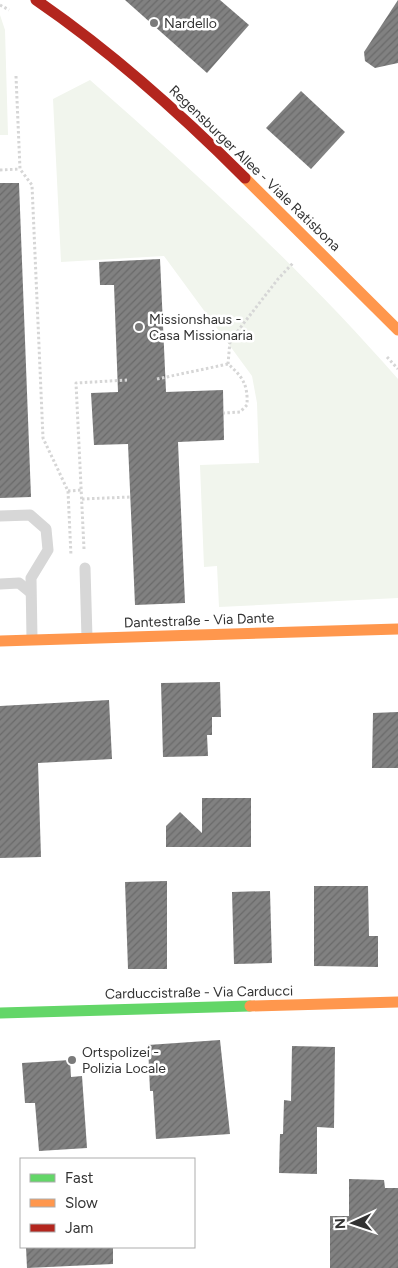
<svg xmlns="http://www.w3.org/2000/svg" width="398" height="1268" font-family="Figtree,sans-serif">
<defs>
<pattern id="building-hatch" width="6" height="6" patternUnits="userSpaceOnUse" patternTransform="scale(1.25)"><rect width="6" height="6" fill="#818181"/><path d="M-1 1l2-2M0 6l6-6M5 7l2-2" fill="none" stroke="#6a6a6a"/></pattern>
</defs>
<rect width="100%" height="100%" fill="#fff"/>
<g fill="#f1f5ed">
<path d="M0,15l5,15 3,105h-8z"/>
<path d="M90,80c107,94 214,191 308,299v219l-179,9 -2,-41 -13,1 -4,-102 59,-2 -2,-60 -5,-27 -88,-120 -103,6 -8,-163z"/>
</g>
<g fill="url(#building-hatch)">
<path d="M125,0h95l29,25 -42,48z"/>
<path d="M398,0v63l-23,5 -10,-7 -1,-9z"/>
<path d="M301,91l44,41 -34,37 -45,-41z"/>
<path d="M0,183h19l12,314 -31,1z"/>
<path d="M160,259l6,133 57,-2 1,50 -46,2 7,161 -50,2 -7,-161 -34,1 -3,-52 27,-1 -4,-107h-14l-1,-23z"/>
<path d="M220,682l1,35h-9v18h-5l1,21 -45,1 -2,-74z"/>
<path d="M109,700l3,59 -74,4 3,94 -41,1v-152z"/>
<path d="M398,712v56h-26l1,-55z"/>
<path d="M202,798h49v49h-85v-21l14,-14 22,21z"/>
<path d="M167,881v88h-39l-3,-87z"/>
<path d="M314,886h54l1,50h9v31l-64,-1z"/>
<path d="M270,891l2,72 -38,1 -2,-72z"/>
<path d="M220,1040l10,94 -74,5 -3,-48h-3l-2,-46z"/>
<path d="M292,1046l43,1 -1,81 -17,-1v47l-38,-1 1,-39h3l1,-34 7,1z"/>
<path d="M70,1060l1,17 11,-1 5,72 -48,3 -4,-48h-10l-3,-40z"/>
<path d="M349,1179l35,1 1,8h13v80h-68v-52h19z"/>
<path d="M26,1247h87v17l-86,4z"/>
</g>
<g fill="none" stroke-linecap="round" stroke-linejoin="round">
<g stroke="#d6d6d6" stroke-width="3" stroke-dasharray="2.5 2.5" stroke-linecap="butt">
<path d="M0,5l9,5"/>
<path d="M16,76l4,93 12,16 11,253 25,53 3,65"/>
<path d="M0,170l20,-1"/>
<path d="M387,357l11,12"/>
<path d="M228,364l2,-23 48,-62 15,-16"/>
<path d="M157,379l71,-15c15,13 20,21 19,41l-7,7 -16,1"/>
<path d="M68,491l14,-1"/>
<path d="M82,499l48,-2"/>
<path d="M84,549l-8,-166 51,-3"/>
</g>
<g stroke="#d7d7d7" stroke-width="11">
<path d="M0,516l30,-1 16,14 2,21 -17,28 1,61"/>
<path d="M85,568l2,70"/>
<path d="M0,584l19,-1 11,9"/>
</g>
<path stroke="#63d668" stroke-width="11" d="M0,1013l250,-7"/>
<g stroke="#ff974d" stroke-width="11">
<path d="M245,178l153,152"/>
<path d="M0,641l398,-12"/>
<path d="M250,1006l148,-4"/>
</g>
<path stroke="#b3261e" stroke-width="11" d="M36,0c76,52 144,113 209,178"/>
</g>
<g fill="#7a7a7a" stroke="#fff" stroke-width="2">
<circle cx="154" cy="23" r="5"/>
<circle cx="139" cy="327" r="5"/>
<circle cx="72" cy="1060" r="5"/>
</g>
<g text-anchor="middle" stroke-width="5" stroke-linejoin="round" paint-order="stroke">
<g font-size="14" fill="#333" stroke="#fff" text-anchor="start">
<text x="164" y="28">Nardello</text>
<text x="149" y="324">Missionshaus -<tspan x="149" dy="16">Casa Missionaria</tspan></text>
<text x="82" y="1057">Ortspolizei -<tspan x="82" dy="16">Polizia Locale</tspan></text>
</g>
<g font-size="14" fill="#333" stroke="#fff">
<text transform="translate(255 168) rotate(44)" y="5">Regensburger Allee - Viale Ratisbona</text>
<text transform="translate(199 620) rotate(-2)" y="5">Dantestraße - Via Dante</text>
<text transform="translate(199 992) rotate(-1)" y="5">Carduccistraße - Via Carducci</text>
</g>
</g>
<rect x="20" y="1158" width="175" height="90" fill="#ffffff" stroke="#adadad"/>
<rect x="30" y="1174" width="25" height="8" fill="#63d668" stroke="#adadad"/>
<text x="65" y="1183" font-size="15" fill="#333333">Fast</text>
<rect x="30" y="1199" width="25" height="8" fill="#ff974d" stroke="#adadad"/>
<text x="65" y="1208" font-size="15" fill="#333333">Slow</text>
<rect x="30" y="1224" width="25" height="8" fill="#b3261e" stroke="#adadad"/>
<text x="65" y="1233" font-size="15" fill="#333333">Jam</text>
<g transform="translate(353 1223) rotate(267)" stroke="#ffffff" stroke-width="4" paint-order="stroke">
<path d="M0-4L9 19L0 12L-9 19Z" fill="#333333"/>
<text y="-8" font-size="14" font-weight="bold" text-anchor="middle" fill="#333333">N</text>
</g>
</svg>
